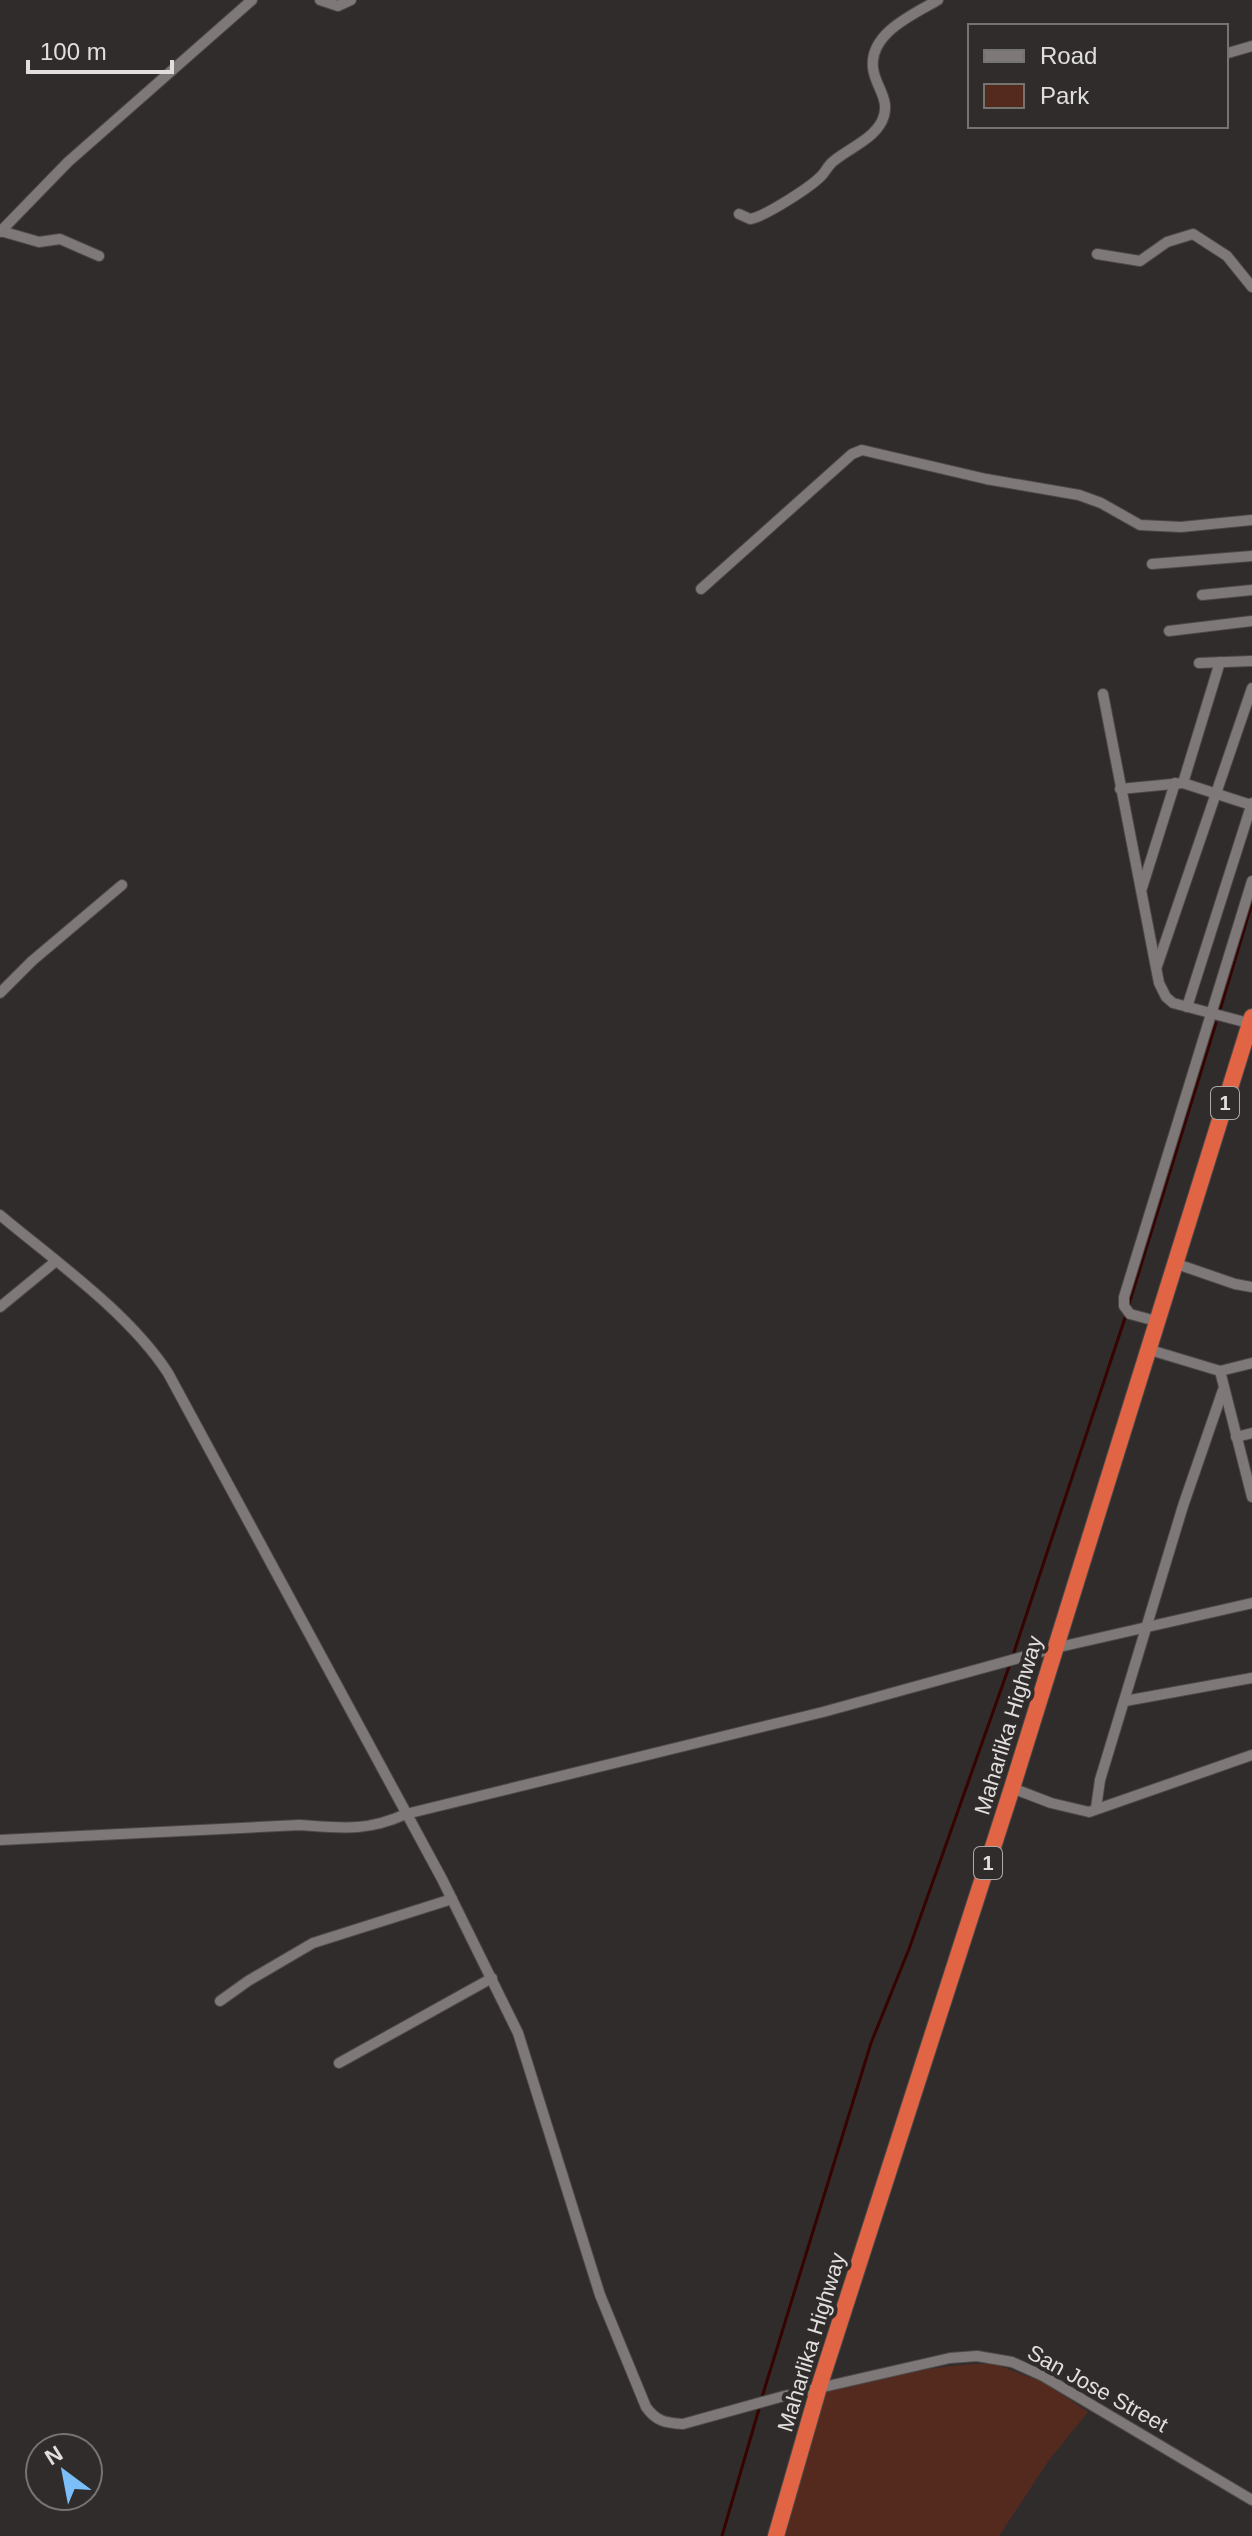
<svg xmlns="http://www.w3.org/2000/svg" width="1252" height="2536" font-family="Helvetica,sans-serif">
<rect width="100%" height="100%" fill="#2f2c2b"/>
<path fill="#542a1f" d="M992,2363l53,20 43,29 -39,48 -50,76h-214l40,-144c55,-15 109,-27 167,-29z"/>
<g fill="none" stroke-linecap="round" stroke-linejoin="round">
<g stroke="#370300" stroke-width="3">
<path d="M1220,1010l32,-107"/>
<path d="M1129,1304l87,-281"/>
<path d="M1014,1652l111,-334"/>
<path d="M762,2397l109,-354 38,-94 101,-285"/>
<path d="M722,2536l37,-127"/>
</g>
<defs>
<g id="minor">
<path d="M320,0l18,6 13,-6"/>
<path d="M1228,53l24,-7"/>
<path d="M739,214l11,5c14,-2 63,-33 73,-45 4,-5 6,-10 12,-14 15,-12 38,-21 47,-39 10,-21 -7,-34 -9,-53 -4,-35 41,-54 65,-68"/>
<path d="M1,231l38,11 21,-3 39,17"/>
<path d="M0,232l68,-70 184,-162"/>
<path d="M1097,254l43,7 27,-19 26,-8 34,22 25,31"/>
<path d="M1152,564l100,-8"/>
<path d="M701,589l151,-135 10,-4 124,29 93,16 22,8 39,22 41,2 71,-7"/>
<path d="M1202,595l50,-5"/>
<path d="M1169,631l83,-10"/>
<path d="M1199,663l53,-2"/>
<path d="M1103,694l56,289 7,14 7,6 79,21"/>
<path d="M1183,783l37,-121"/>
<path d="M1120,789l63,-6 68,22"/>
<path d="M1142,888l33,-105"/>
<path d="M1157,966l95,-278"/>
<path d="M0,993l32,-32 90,-76"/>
<path d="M1187,1007l65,-204"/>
<path d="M0,1215c55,46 129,98 168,158l274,506 76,154 82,262 46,112c10,14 19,16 37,17l101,-28 166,-38 27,-2 35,6 31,14 209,124"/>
<path d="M1174,1263l61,21 17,3"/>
<path d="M0,1307l56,-46"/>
<path d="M1156,1321l-26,-7 -6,-8v-9l128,-416"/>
<path d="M1147,1349l73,22 32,-8"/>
<path d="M1220,1371l32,126"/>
<path d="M1236,1437l16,-4"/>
<path d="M1125,1701l127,-23"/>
<path d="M1012,1788l39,15 38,9 163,-57"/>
<path d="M1096,1808l4,-28 83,-274 40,-116"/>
<path d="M0,1840l299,-15c42,3 67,7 107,-11l417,-102 232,-64 197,-45"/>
<path d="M220,2001l28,-20 65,-38 139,-44"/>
<path d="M339,2063l153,-85"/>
</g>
<path id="highway" d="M776,2536l43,-149 193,-599 240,-771"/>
</defs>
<use href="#minor" stroke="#4c4948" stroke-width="12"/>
<use href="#highway" stroke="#4c4948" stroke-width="18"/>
<use href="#minor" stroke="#7e7978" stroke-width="10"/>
<use href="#highway" stroke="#e16444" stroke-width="16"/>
</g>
<g text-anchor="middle" stroke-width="8" stroke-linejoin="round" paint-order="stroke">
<g fill="#2f2c2b" stroke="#aca9a8" stroke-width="2">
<rect x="1211" y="1087" width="28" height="32" rx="6"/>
<rect x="974" y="1847" width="28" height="32" rx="6"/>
</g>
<g font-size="20" font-weight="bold" fill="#e1dede">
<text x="1225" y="1110">1</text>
<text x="988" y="1870">1</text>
</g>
<g font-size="22" fill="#e1dede" stroke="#2f2c2b">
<text transform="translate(1008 1725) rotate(-73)" y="8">Maharlika Highway</text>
<text transform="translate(811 2342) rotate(-73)" y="8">Maharlika Highway</text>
<text transform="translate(1098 2388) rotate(29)" y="8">San Jose Street</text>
</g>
</g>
<rect x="968" y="24" width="260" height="104" fill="#2f2c2b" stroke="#767373" stroke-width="2"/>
<rect x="984" y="50" width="40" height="12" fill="#7e7978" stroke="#767373" stroke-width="2"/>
<text x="1040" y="64" font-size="24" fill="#e1dede">Road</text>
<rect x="984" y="84" width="40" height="24" fill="#542a1f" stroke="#767373" stroke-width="2"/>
<text x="1040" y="104" font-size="24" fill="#e1dede">Park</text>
<g transform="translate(64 2472) rotate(328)"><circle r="38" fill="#2f2c2b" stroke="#767373" stroke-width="2"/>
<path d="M0-6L14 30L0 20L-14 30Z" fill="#7bbef8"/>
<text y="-12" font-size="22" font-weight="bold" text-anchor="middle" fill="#e1dede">N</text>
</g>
<path d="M28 60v12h144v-12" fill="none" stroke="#e1dede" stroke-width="4"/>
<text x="40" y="60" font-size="24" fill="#e1dede" stroke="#2f2c2b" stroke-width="6" paint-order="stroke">100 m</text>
</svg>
